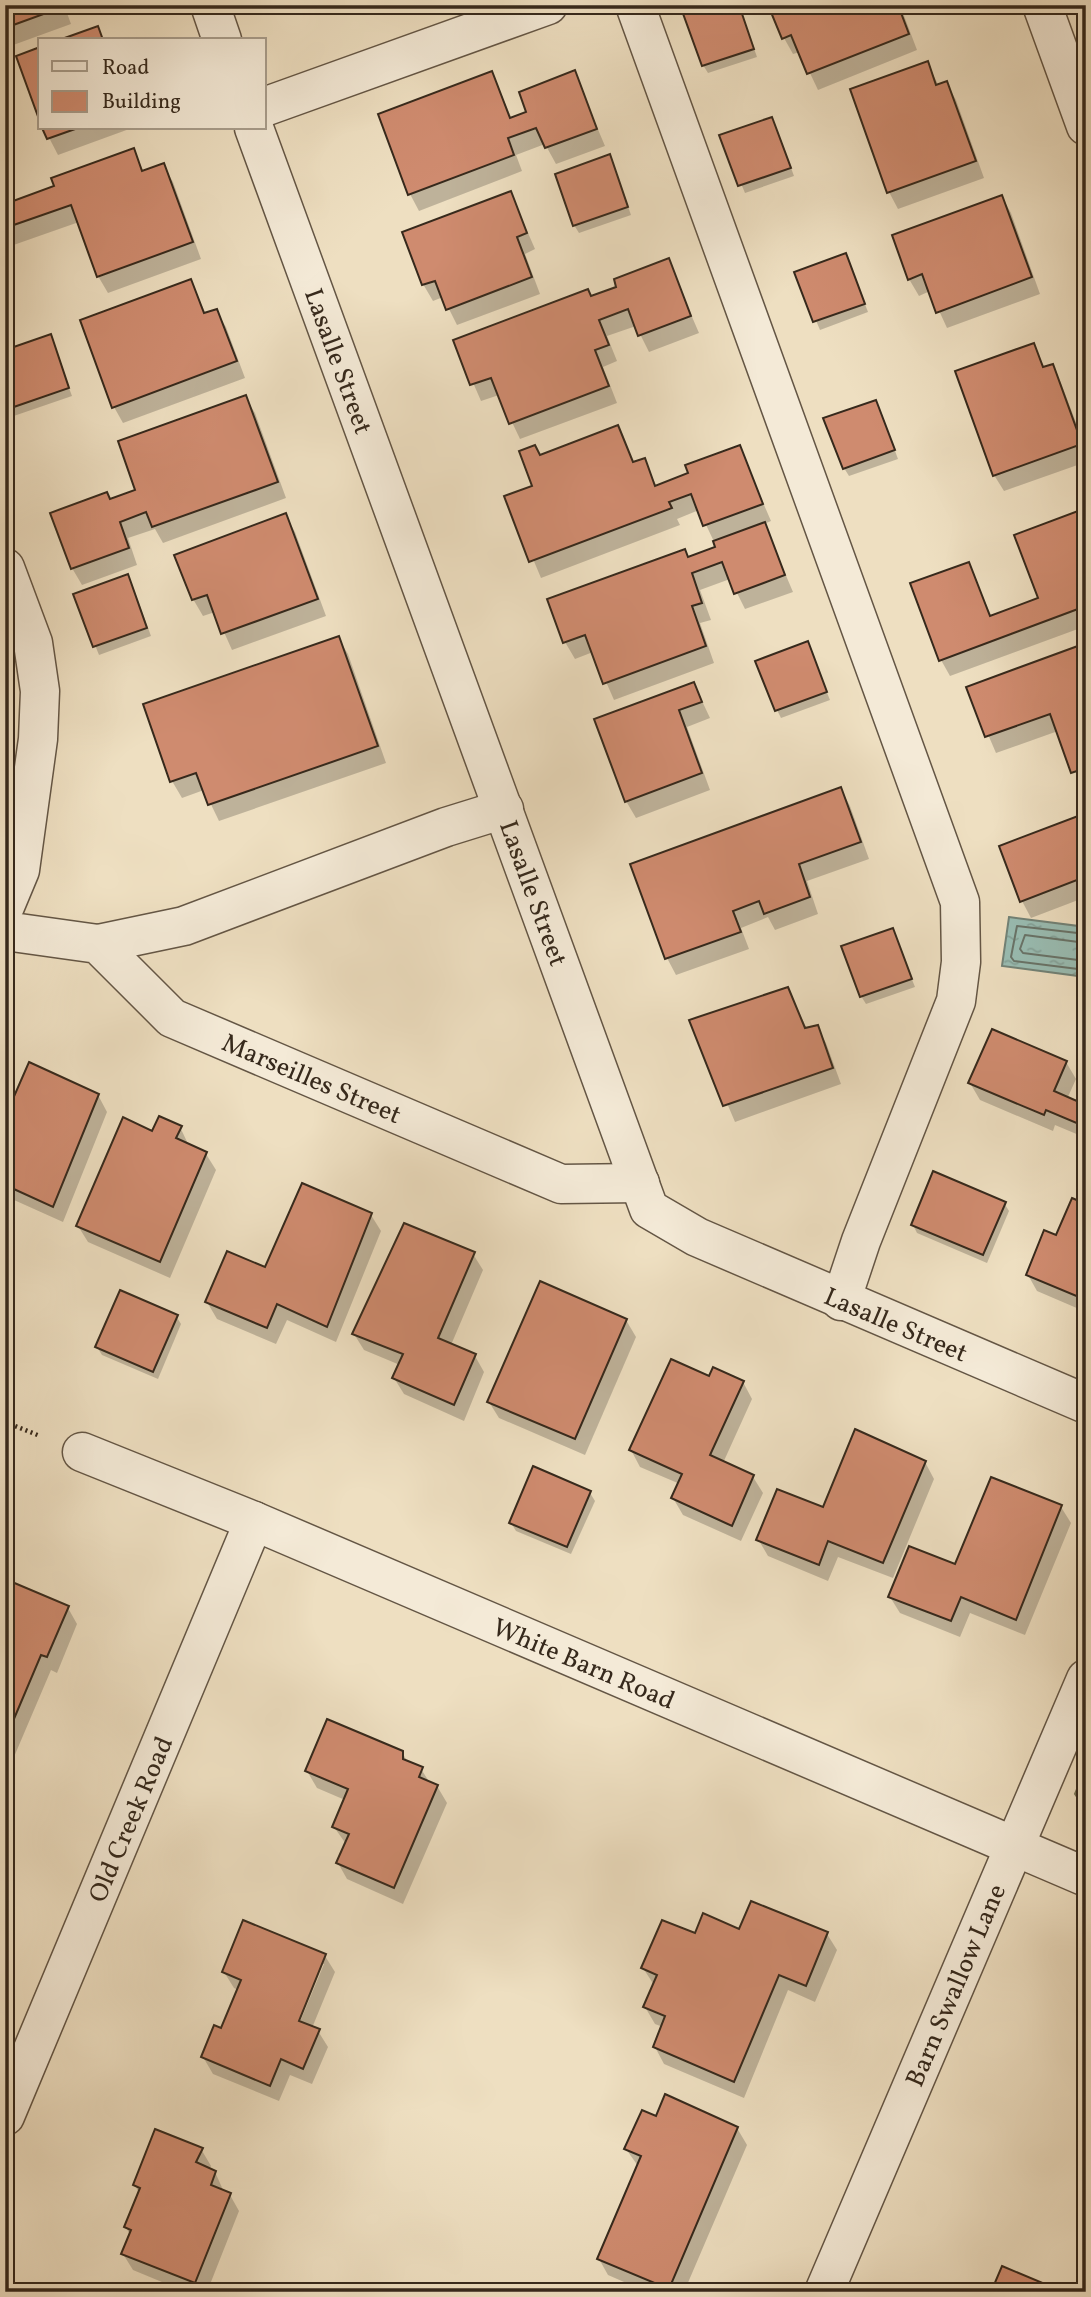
<svg xmlns="http://www.w3.org/2000/svg" width="1091" height="2297" font-family="Vollkorn,serif">
<defs>
<pattern id="water-ripples" width="26" height="14" patternUnits="userSpaceOnUse" patternTransform="scale(1.75)"><rect width="26" height="14" fill="#99bdb3"/><path d="M2 4q2-2 4 0t4 0M15 11q2-2 4 0t4 0" fill="none" stroke="#84a299"/></pattern>
</defs>
<rect width="100%" height="100%" fill="#eedfc1"/>
<filter id="stains"><feTurbulence type="fractalNoise" baseFrequency=".00286" numOctaves="4"/><feColorMatrix values="0 0 0 0 .2 0 0 0 0 .09 0 0 0 0 .02 0 0 0 .5 -.17"/></filter>
<radialGradient id="worn" r=".72"><stop offset=".6" stop-color="#630" stop-opacity="0"/><stop offset="1" stop-color="#630" stop-opacity=".3"/></radialGradient>
<path fill="#bac192" stroke="#787557" stroke-width="2" d="M1086,1768v42l-11,-16z"/>
<path fill="url(#water-ripples)" stroke="#718277" stroke-width="2" d="M1009,917l77,10v50l-84,-11z"/>
<g fill="#0003" fill-rule="evenodd">
<path d="M5,5h59l7,19 -66,24z"/>
<path d="M384,5h16l-13,5z"/>
<path d="M694,5h45l18,52 -49,16 -5,-8z"/>
<path d="M770,5h130l17,45 -99,40 -18,-38 -7,2 -9,-16z"/>
<path d="M927,63l12,23 7,-3 10,17 28,78 -86,31 -9,-17z"/>
<path d="M492,73l20,46 16,-6 46,-40 31,73 -49,18 -11,-20 -29,11 6,16 -103,40 -9,-17z"/>
<path d="M776,127l18,49 -49,17 -24,-57z"/>
<path d="M44,128h88l-74,27z"/>
<path d="M133,150l11,22 19,-7 10,17 28,77 -93,34 -10,-17 -19,-54 -74,26v-43l52,-18z"/>
<path d="M613,164l18,51 -52,18 -5,-8z"/>
<path d="M511,194l24,55 -10,5 15,40 -83,31 -14,-28 -10,4 -10,-17z"/>
<path d="M1002,197l9,16 29,81 -93,34 -17,-37 -11,5 -10,-17z"/>
<path d="M5,255l8,22 -8,3z"/>
<path d="M846,255l22,57 -48,18 -24,-57z"/>
<path d="M668,261l31,72 -50,19 -13,-26 -29,10 10,25 -14,6 14,36 -97,36 -21,-44 -18,6 -26,-60 163,-53z"/>
<path d="M190,281l16,33 10,-3 10,16 19,51 -122,45 -9,-16z"/>
<path d="M50,337l22,59 -67,23v-67z"/>
<path d="M1033,345l12,23 7,-2 9,17 25,66v13l-82,29 -10,-16z"/>
<path d="M245,397l10,16 31,85 -123,45 -8,-14 -27,9 9,27 -55,20 -10,-17 39,-67 26,-10z"/>
<path d="M880,410l18,49 -49,17 -5,-8z"/>
<path d="M617,428l17,36 10,-4 13,27 33,-13 49,-27 32,74 -7,3 29,68 -48,17 -15,-30 -30,11 11,30 -11,3 14,40 -100,37 -21,-48 -18,7 -10,-17 123,-84 29,-10 -18,-38 -22,9 3,6 -139,53 -34,-81 27,-10 6,-30z"/>
<path d="M1086,510v116l-136,50 -9,-16 27,-96 24,53 48,-18z"/>
<path d="M286,516l9,16 31,84 -94,34 -17,-38 -12,4 -10,-17z"/>
<path d="M132,584l19,52 -52,19 -24,-60z"/>
<path d="M338,638l10,16 38,109 -167,58 -15,-31 -22,8 -10,-17z"/>
<path d="M807,644l23,56 -49,18 -4,-8z"/>
<path d="M1086,644v144l-3,1 -25,-58 -62,22 -28,-65z"/>
<path d="M694,684l16,34 -23,9 23,63 -74,28 -10,-17z"/>
<path d="M841,789l9,17 19,53 -62,22 11,33 -43,16 -7,-13 -27,11 8,21 -73,26 -9,-17 -35,-93z"/>
<path d="M1086,815v82l-55,21 -9,-17z"/>
<path d="M892,930l23,57 -49,17 -5,-8z"/>
<path d="M788,989l19,40 10,-2 9,16 15,41 -106,38 -43,-101z"/>
<path d="M1066,1062l10,17 -9,20 19,8v31l-31,-13 -2,6 -73,-31 -10,-17z"/>
<path d="M98,1095l9,17 -44,110 -49,-22 -9,20v-99z"/>
<path d="M180,1127l9,19 17,8 10,16 -46,108 -82,-36 -10,-16 75,-93z"/>
<path d="M1004,1203l5,8 -22,52 -70,-30 -4,-8z"/>
<path d="M1086,1206v106l-49,-21 -9,-16z"/>
<path d="M371,1215l10,16 -45,111 -49,-22 -11,24 -59,-25 -10,-17z"/>
<path d="M473,1254l10,16 -32,75 24,11 9,16 -20,49 -60,-27 -10,-16 6,-13 -36,-15 -10,-16z"/>
<path d="M176,1316l5,8 -23,55 -56,-24 -5,-8z"/>
<path d="M626,1320l10,17 -51,118 -86,-37 -10,-16z"/>
<path d="M710,1378l33,4 9,17 -29,64 30,14 10,16 -22,48 -58,-26 -10,-17 7,-14 -40,-17 -9,-17z"/>
<path d="M925,1462l9,17 -41,99 -55,-21 -10,24 -60,-25 -10,-17z"/>
<path d="M590,1493l5,8 -24,53 -55,-23 -5,-8z"/>
<path d="M1061,1507l10,16 -46,112 -55,-22 -10,24 -60,-24 -10,-16 66,-30z"/>
<path d="M5,1581l63,27 9,16 -20,49 -6,-3 -46,108z"/>
<path d="M402,1752l6,11 13,6 9,14 7,3 10,17 -44,101 -56,-25 -9,-16 8,-19 -12,-17 11,-27 -28,-12 -10,-17z"/>
<path d="M740,1931l87,3 10,16 -22,52 -27,-12 -44,108 -80,-34 -9,-17 8,-20 -8,-3 -10,-17 9,-22 -11,-17z"/>
<path d="M325,1956l10,16 -23,56 6,3 10,16 -16,37 -22,-9 -11,26 -66,-27 -10,-17 19,-26 16,-41 -4,-2 -10,-16zM320,1964h4l-27,65 -3,-1z"/>
<path d="M657,2118l80,10 10,17 -63,147h-37l-39,-17 -9,-16 39,-93 -12,-17z"/>
<path d="M201,2149l10,17 -2,4 6,2 9,20 6,3 9,16 -32,81h-21l-53,-22 -10,-16 7,-19 -4,-8 13,-34 -4,-8z"/>
</g>
<g fill="none" stroke-linecap="round" stroke-linejoin="round">
<g stroke="#687368" stroke-width="2">
<path d="M1086,934l-69,-8 -6,31 3,4 72,9"/>
<path d="M1086,943l-61,-8 -5,14 3,4 63,8"/>
</g>
</g>
<g fill="#cf8b6f" stroke="#36291c" stroke-width="2">
<path d="M5,5h57l1,2 -58,21z"/>
<path d="M688,5h51l15,44 -52,17 -21,-58z"/>
<path d="M768,5h130l11,29 -102,40 -16,-39 -9,4z"/>
<path d="M98,26l5,14h-44z"/>
<path d="M40,47v75l-24,-66z"/>
<path d="M928,61l8,24 11,-4 29,80 -89,32 -37,-104z"/>
<path d="M575,70l22,59 -52,19 -9,-20 -28,10 6,17 -106,40 -30,-81 114,-43 18,47 16,-6 -7,-20z"/>
<path d="M772,117l19,51 -53,18 -19,-51z"/>
<path d="M42,128h36l-31,11z"/>
<path d="M134,148l8,23 22,-8 29,79 -96,35 -26,-72 -66,23v-24l49,-18 -3,-8z"/>
<path d="M610,154l18,53 -55,19 -18,-52z"/>
<path d="M511,191l16,42 -10,4 15,40 -86,33 -11,-29 -13,4 -20,-53z"/>
<path d="M1002,195l30,82 -96,36 -14,-39 -14,6 -16,-45z"/>
<path d="M846,253l19,51 -52,18 -19,-50z"/>
<path d="M669,258l22,58 -53,20 -10,-27 -29,11 10,25 -14,5 14,36 -100,38 -18,-46 -21,7 -17,-45 135,-51 3,7 25,-9 -2,-8z"/>
<path d="M191,279l13,34 13,-4 20,52 -125,47 -32,-88z"/>
<path d="M51,334l18,54 -64,22v-60z"/>
<path d="M1034,343l9,24 10,-3 29,80 -89,32 -38,-105z"/>
<path d="M246,395l32,87 -126,45 -6,-15 -26,10 9,26 -58,21 -21,-56 57,-21 3,7 25,-9 -17,-49z"/>
<path d="M876,400l19,50 -52,19 -20,-51z"/>
<path d="M618,425l15,37 12,-4 10,28 33,-13 -3,-8 55,-20 23,59 -60,22 -12,-32 -22,8 3,6 -143,54 -25,-66 28,-10 -13,-35 16,-6 5,10z"/>
<path d="M1086,508v98l-147,55 -29,-78 59,-21 21,54 48,-18 -24,-63z"/>
<path d="M286,513l32,86 -97,35 -14,-39 -15,5 -18,-45z"/>
<path d="M765,522l20,53 -51,19 -12,-32 -30,11 10,30 -10,3 14,40 -103,38 -18,-49 -22,8 -16,-44 138,-50 3,8 27,-10 -2,-6z"/>
<path d="M128,574l19,54 -54,19 -20,-53z"/>
<path d="M339,636l39,110 -170,59 -12,-32 -26,9 -27,-78z"/>
<path d="M808,641l19,51 -52,19 -20,-50z"/>
<path d="M1086,643v125l-15,5 -21,-59 -65,23 -19,-50z"/>
<path d="M694,682l8,20 -23,8 23,63 -77,29 -31,-83z"/>
<path d="M841,787l20,55 -62,22 11,33 -46,17 -5,-13 -26,10 8,21 -76,27 -35,-95z"/>
<path d="M1086,813v75l-4,-10 -62,24 -21,-56z"/>
<path d="M893,928l19,51 -52,18 -19,-51z"/>
<path d="M788,987l17,41 13,-3 15,43 -110,38 -34,-86z"/>
<path d="M992,1029l75,32 -13,30 32,14v22l-40,-17 -2,5 -76,-32z"/>
<path d="M29,1062l70,32 -46,113 -48,-22v-68z"/>
<path d="M159,1116l23,10 -6,12 31,14 -47,110 -84,-36 47,-109 29,14z"/>
<path d="M933,1171l73,31 -23,53 -72,-30z"/>
<path d="M302,1183l70,30 -45,114 -50,-23 -10,24 -62,-26 22,-51 38,16z"/>
<path d="M1072,1198l14,6v96l-60,-25 18,-45 12,5z"/>
<path d="M404,1223l71,29 -37,86 38,16 -22,51 -62,-27 11,-24 -51,-20z"/>
<path d="M540,1281l87,38 -52,120 -88,-37z"/>
<path d="M120,1290l58,25 -25,57 -58,-25z"/>
<path d="M671,1359l38,17 4,-9 31,14 -34,74 44,20 -22,51 -61,-28 11,-24 -53,-24z"/>
<path d="M855,1429l71,32 -43,102 -55,-22 -9,24 -63,-25 21,-51 46,18z"/>
<path d="M533,1466l58,25 -24,56 -58,-24z"/>
<path d="M991,1477l71,28 -46,115 -55,-23 -10,24 -63,-24 21,-51 46,18z"/>
<path d="M5,1579l64,27 -22,51 -6,-2 -36,85z"/>
<path d="M327,1719l76,32v8l20,8 -4,10 19,8 -44,103 -58,-25 13,-29 -17,-7 16,-38 -43,-18z"/>
<path d="M751,1901l77,31 -22,54 -27,-11 -45,107 -81,-35 12,-31 -22,-9 14,-32 -16,-7 21,-48 33,13 8,-20 36,16z"/>
<path d="M243,1920l83,34 -27,67 21,8 -17,40 -22,-10 -11,27 -69,-29 13,-32 7,3 20,-48 -19,-8z"/>
<path d="M665,2094l73,33 -69,162 -72,-30 44,-103 -17,-7 18,-39 14,6z"/>
<path d="M155,2129l48,19 -7,14 20,9 -5,14 20,8 -36,90 -74,-29 10,-24 -7,-3 16,-39 -7,-3z"/>
<path d="M1002,2266l62,26h-73z"/>
</g>
<g fill="none" stroke-linecap="round" stroke-linejoin="round">
<defs>
<g id="minor">
<path d="M210,5l12,35"/>
<path d="M635,5l325,897 1,60 -5,39 -95,240 -20,60"/>
<path d="M1042,5l44,121"/>
<path d="M264,107l284,-102"/>
<path d="M254,128l395,1081 48,28 389,167"/>
<path d="M5,568l28,75 7,48 -2,48 -18,131 -15,36"/>
<path d="M5,931l93,13 74,74 389,166 79,-1"/>
<path d="M98,944l86,-18 262,-99 58,-18"/>
<path d="M82,1452l172,69 832,356"/>
<path d="M5,2116l249,-595"/>
<path d="M824,2292l262,-613"/>
</g>
</defs>
<use href="#minor" stroke="#645645" stroke-width="41"/>
<path stroke="#36291c" stroke-width="4.5" stroke-dasharray="2 3.5" stroke-linecap="butt" d="M5,1422l35,14"/>
<use href="#minor" stroke="#f4ead7" stroke-width="38"/>
</g>
<g text-anchor="middle" stroke-width="5" stroke-linejoin="round" paint-order="stroke">
<g font-size="26" fill="#36291c" stroke="#f4ead7">
<text transform="translate(339 361) rotate(70)" y="9">Lasalle Street</text>
<text transform="translate(534 893) rotate(70)" y="9">Lasalle Street</text>
<text transform="translate(312 1078) rotate(23)" y="9">Marseilles Street</text>
<text transform="translate(896 1324) rotate(23)" y="9">Lasalle Street</text>
<text transform="translate(584 1663) rotate(23)" y="9">White Barn Road</text>
<text transform="translate(130 1819) rotate(-67)" y="9">Old Creek Road</text>
<text transform="translate(955 1985) rotate(-67)" y="9">Barn Swallow Lane</text>
</g>
</g>
<rect width="1091" height="2297" fill="none" stroke="#eedfc1" stroke-width="28"/>
<rect x="7" y="7" width="1077" height="2283" fill="none" stroke="#36291c" stroke-width="3.5"/>
<rect x="14" y="14" width="1063" height="2269" fill="none" stroke="#36291c" stroke-width="2"/>
<rect x="38" y="38" width="228" height="91" fill="#f4ead7" stroke="#a89d8c" stroke-width="2"/>
<rect x="52" y="61" width="35" height="10" fill="#f4ead7" stroke="#a89d8c" stroke-width="2"/>
<text x="102" y="74" font-size="21" fill="#36291c">Road</text>
<rect x="52" y="91" width="35" height="21" fill="#cf8b6f" stroke="#a89d8c" stroke-width="2"/>
<text x="102" y="108" font-size="21" fill="#36291c">Building</text>
<rect width="100%" height="100%" filter="url(#stains)"/>
<rect width="100%" height="100%" fill="url(#worn)"/>
</svg>
